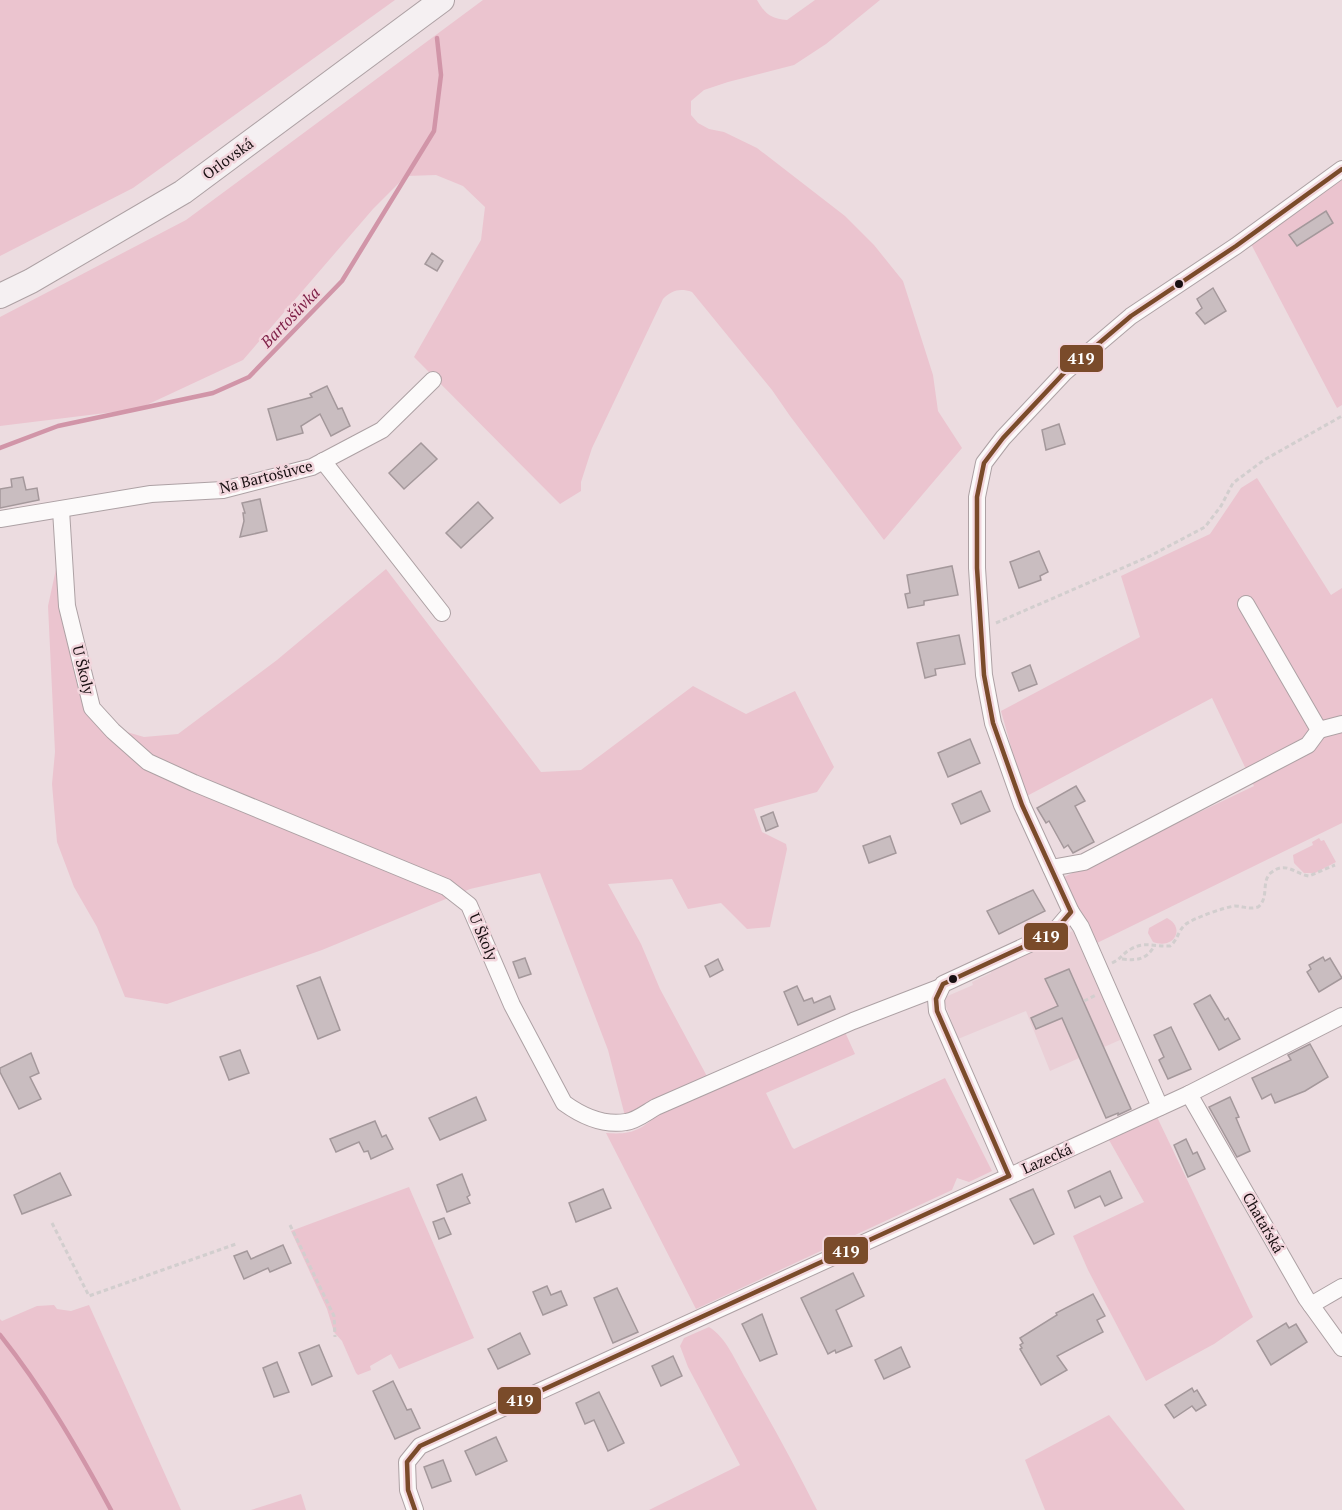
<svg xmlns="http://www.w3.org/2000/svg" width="1342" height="1510" font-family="'PT Serif',serif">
<rect width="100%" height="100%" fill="#ecdce0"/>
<path fill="#eacfd6" d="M1081,927l48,109 -79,35 -24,-60 -68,28 -15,-41 30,-13 -1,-3 19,-9 -1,-4z"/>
<g fill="#ebc4cf">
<path d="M0,0h395l-262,188 -133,68z"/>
<path d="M483,0h274c8,14 14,19 30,20l28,-20h65l-54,44 -32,21 -66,17 -24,8 -13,11v14l7,8 11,6 15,3 33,16 88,68 29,29 29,36 30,94 5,36 24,37 -78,92 -94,-124 -18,-26 -80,-98c-12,-4 -20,-2 -29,7l-71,149 -11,34v9l-21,13 -146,-147 67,-117 4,-33 -22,-21 -27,-11 -30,1 -33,33 -130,151 -105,49 -138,17v-109l186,-97z"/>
<path d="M1342,179v226l-5,3 -86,-164z"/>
<path d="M1257,478l74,117 11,-7v235l-247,121 -33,-66 192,-92 -42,-88 -187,99 -24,-86 139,-74 -19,-61 89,-42 31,-46z"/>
<path d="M55,518l31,190 34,22 24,7 34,-3 99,-74 109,-91 155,203 40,-2 112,-84 53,28 49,-23 39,76 -17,25 -63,17 8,23 24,12 1,5 -17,78 -23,2 -26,-26 -33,6 -16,-30 -64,5 33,60 19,45 49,91 -83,40 -18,-70 -68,-177 -70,16 -148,61 -155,54 -42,-7 -28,-70 -23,-40 -17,-45 -5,-58 3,-32 -7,-146 8,-37z"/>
<path d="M1319,838l2,3 3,-1 12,22 -21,11h-11l-10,-10 -1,-8 20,-10 -1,-3z"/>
<path d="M1167,918c19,10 7,32 -14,24l-5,-9 1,-5z"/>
<path d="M845,1032l10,22 -89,39 26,54 2,2 151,-71 47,93 -23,11 -12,-4 -5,12 -256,119 -90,-176c27,2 34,-3 54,-20z"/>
<path d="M1157,1117l96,200 -39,27 -68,37 -58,-111 -15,-34 71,-34 -35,-62z"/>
<path d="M409,1187l65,151 -75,31 -8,-15 -21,12 1,4 -13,5 -2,-2 -14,-32 -8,-9 -7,-23 -36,-78z"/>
<path d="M54,1305l3,4 14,2 18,-6 92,205h-181v-191l2,2 35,-15z"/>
<path d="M709,1327c17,10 27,35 37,52 25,43 49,87 71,131h-168l91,-45 -52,-98 -8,-21 4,-8z"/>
<path d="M1109,1415l76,95h-140l-20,-50z"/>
<path d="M301,1494l5,16h-55z"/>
</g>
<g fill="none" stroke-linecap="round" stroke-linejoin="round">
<g stroke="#d195a8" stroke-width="4.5">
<path d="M0,448l58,-22 155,-33 36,-16 93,-96 92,-150 7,-56 -4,-37"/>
<path d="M0,1335c43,54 78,114 111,175"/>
</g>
</g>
<g fill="#c9bdc0" stroke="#a4989b" stroke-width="1.5">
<path d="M1326,211l7,12 -36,23 -8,-11z"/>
<path d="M432,253l11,8 -6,10 -12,-7z"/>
<path d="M1213,288l13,23 -21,13 -9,-11 6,-5 -5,-9z"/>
<path d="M327,386l11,23 4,-1 8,18 -19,10 -11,-22 -19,12 2,7 -26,7 -9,-31 44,-12 -2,-3z"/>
<path d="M1059,424l6,20 -19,6 -4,-20z"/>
<path d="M421,443l16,16 -33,30 -15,-16z"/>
<path d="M23,477l3,13 11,-2 2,12 -39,8v-19l12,-2 -1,-8z"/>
<path d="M260,499l7,32 -27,6 4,-16 -1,-8h2l-3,-10z"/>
<path d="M478,502l15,16 -32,30 -15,-15z"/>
<path d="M1039,551l9,21 -8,4 1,4 -22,8 -9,-26z"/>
<path d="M952,566l6,29 -34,6v4l-16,3 -3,-14 5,-1 -3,-18z"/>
<path d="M959,635l6,29 -30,5 1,6 -11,3 -8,-35z"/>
<path d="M1030,665l7,19 -18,7 -7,-18z"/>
<path d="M970,739l10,24 -32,14 -10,-24z"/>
<path d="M1076,786l9,15 -10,5 19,36 -21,11 -5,-8 -4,3 -15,-27 -3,2 -9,-15z"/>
<path d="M981,791l9,20 -29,13 -9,-20z"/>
<path d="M773,812l5,14 -12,5 -5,-14z"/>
<path d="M890,836l6,17 -27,10 -6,-17z"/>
<path d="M1033,890l12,21 -46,23 -12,-23z"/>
<path d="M1323,957l2,4 5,-3 12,20 -23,14 -12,-20 4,-3 -2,-4z"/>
<path d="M525,958l6,16 -12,4 -6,-16z"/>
<path d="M718,959l5,11 -13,7 -5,-11z"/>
<path d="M1069,969l62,140 -13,6v-2l-12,5 -44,-100 -26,11 -5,-11 27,-12 -13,-27z"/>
<path d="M320,977l20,53 -22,9 -21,-53z"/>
<path d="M797,986l7,15 8,-3 2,5 16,-7 5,13 -37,16 -14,-33z"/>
<path d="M1210,995l15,25 3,-2 12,21 -21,11 -25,-46z"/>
<path d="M1171,1027l20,42 -23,10 -9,-19 5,-3 -10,-22z"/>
<path d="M1310,1044l18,33 -23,14 -30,12 -4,-9 -9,5 -10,-21 39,-18 -3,-5z"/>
<path d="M240,1050l9,23 -20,7 -9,-23z"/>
<path d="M31,1053l8,20 -9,4 11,22 -22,10 -19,-37v-4z"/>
<path d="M476,1097l10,23 -46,20 -11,-22z"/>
<path d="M1230,1097l9,20 -3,1 14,33 -13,6 -28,-50z"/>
<path d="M375,1121l7,16 4,-2 7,14 -22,10 -3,-8 -4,1 -5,-10 -23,10 -6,-13z"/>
<path d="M1186,1139l7,15 4,-2 8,17 -17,8 -14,-32z"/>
<path d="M1110,1171l12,27 -17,8 -5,-10 -25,12 -7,-17z"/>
<path d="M60,1173l11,22 -49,19 -8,-19z"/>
<path d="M462,1174l8,21 -3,2 3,6 -23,9 -10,-27z"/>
<path d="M603,1189l8,19 -35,14 -7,-19z"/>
<path d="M1033,1189l21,45 -20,10 -24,-45z"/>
<path d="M444,1218l7,16 -12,5 -6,-17z"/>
<path d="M283,1245l8,18 -21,9 -2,-4 -24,11 -10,-23 13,-5 4,8z"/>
<path d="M853,1273l11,23 -28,14 16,36 -16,7 -1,-3 -7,4 -27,-56z"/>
<path d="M547,1286l4,9 10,-4 6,14 -24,10 -10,-23z"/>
<path d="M617,1288l21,44 -25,11 -19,-45z"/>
<path d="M1093,1294l12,22 -8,4 6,12 -46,24 10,14 -26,15 -21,-36 2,-1 -2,-3 3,-2 -3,-5 37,-23 -1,-2z"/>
<path d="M762,1314l15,40 -17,7 -18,-37z"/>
<path d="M1286,1323l3,5 7,-4 11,18 -36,23 -14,-24z"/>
<path d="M520,1333l10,21 -32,15 -10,-20z"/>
<path d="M319,1345l13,31 -20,9 -13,-32z"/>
<path d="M901,1347l9,20 -26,12 -9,-19z"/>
<path d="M673,1356l9,20 -21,10 -9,-20z"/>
<path d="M277,1362l12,30 -15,5 -11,-29z"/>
<path d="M393,1381l14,29 4,-1 9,19 -25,11 -22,-48z"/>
<path d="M1192,1388l2,4 3,-2 9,15 -10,6 -4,-5 -18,12 -9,-13z"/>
<path d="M599,1392l25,51 -16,8 -14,-31 -9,4 -9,-21z"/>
<path d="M496,1437l11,24 -31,14 -11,-24z"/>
<path d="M443,1460l8,21 -19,7 -8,-21z"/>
</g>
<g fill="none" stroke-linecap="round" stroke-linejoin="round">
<defs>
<g id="street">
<path d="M323,461l119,152"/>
<path d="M61,510l6,96 25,102 21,23 35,31 46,21 252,104 23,18 43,100 52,98c18,13 39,23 62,19 10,-1 21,-10 30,-15l197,-86 88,-34"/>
<path d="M0,519l151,-25 72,-4 89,-23 70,-37 51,-50"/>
<path d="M1319,730l23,-6"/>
<path d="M1051,868l33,-6 224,-117 11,-15 -73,-126"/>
<path d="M1071,912l10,15 79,180"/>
<path d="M1189,1094l117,204 36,50"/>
<path d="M1009,1176l-72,-165 -1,-12 7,-15 110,-51 18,-21 -49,-107 -29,-82 -9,-48 -7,-107v-71l7,-34 19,-25 61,-65 67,-57 105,-70 106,-77"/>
<path d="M1311,1305l31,-18"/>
<path d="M415,1510l-7,-20 -1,-28 13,-16 769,-352 153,-78"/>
</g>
<path id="secondary" d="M0,296l31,-15 152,-89 259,-192"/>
</defs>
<use href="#street" stroke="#ada1a4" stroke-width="18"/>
<use href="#secondary" stroke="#ada1a4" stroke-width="26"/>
<g stroke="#d2cece" stroke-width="3" stroke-dasharray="4.5 3" stroke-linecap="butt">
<path d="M996,623l154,-67 55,-29 16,-21 12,-23 31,-23 78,-44"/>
<path d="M1122,959c16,2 25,0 33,-14"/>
<path d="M1112,963c9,-4 11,-10 19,-14 13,-8 25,-2 39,-3 8,-6 8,-16 16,-22 8,-6 39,-17 49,-18 9,0 13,4 23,1 12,-9 2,-27 14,-35 14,-11 23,2 37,4l26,-11"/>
<path d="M1084,1001l12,-6"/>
<path d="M52,1223l37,73 147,-52"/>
<path d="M290,1225l44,91 1,21"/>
</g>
<use href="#street" stroke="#fcfafa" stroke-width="16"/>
<use href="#secondary" stroke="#f5f0f2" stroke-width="24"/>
<defs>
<g id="bus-1">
<path d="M1009,1176l-72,-165 -1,-12 7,-15 110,-51 18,-21 -49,-107 -29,-82 -9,-48 -7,-107v-71l7,-34 19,-25 61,-65 67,-57 105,-70 106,-77"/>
<path d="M415,1510l-7,-20 -1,-28 13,-16 589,-270"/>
</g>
</defs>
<use href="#bus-1" stroke="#f2d6dd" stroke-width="9"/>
<use href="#bus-1" stroke="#7a4b2a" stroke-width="4.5"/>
</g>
<g fill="#180f11" stroke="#f2d6dd" stroke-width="2">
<circle cx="1179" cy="284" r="5"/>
<circle cx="953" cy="979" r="5"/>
</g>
<g text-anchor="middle" stroke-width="5" stroke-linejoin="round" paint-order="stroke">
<g font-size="15" fill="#180f11" stroke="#f2d6dd">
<text transform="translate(228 159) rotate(-36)" y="5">Orlovská</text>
<text transform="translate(266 477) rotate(-14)" y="5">Na Bartošůvce</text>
<text transform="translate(83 670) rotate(76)" y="5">U Školy</text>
<text transform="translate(483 937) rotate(67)" y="5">U Školy</text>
<text transform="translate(1047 1159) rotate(-24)" y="5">Lazecká</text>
<text transform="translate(1263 1223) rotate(60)" y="5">Chatařská</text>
</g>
<g font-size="16" font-style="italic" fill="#7d1e46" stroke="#f2d6dd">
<text transform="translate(290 317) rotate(-46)" y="6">Bartošůvka</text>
</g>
</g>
<g stroke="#f2d6dd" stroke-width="2">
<rect x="1059" y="344" width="45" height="29" rx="6" fill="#7a4b2a"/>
<rect x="1023" y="922" width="46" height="29" rx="6" fill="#7a4b2a"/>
<rect x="823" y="1236" width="46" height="29" rx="6" fill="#7a4b2a"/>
<rect x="497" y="1386" width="45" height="29" rx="6" fill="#7a4b2a"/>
</g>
<g font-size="16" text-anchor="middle" font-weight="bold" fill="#fff">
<text x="1081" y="364">419</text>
<text x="1046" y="942">419</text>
<text x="846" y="1257">419</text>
<text x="520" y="1406">419</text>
</g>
</svg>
